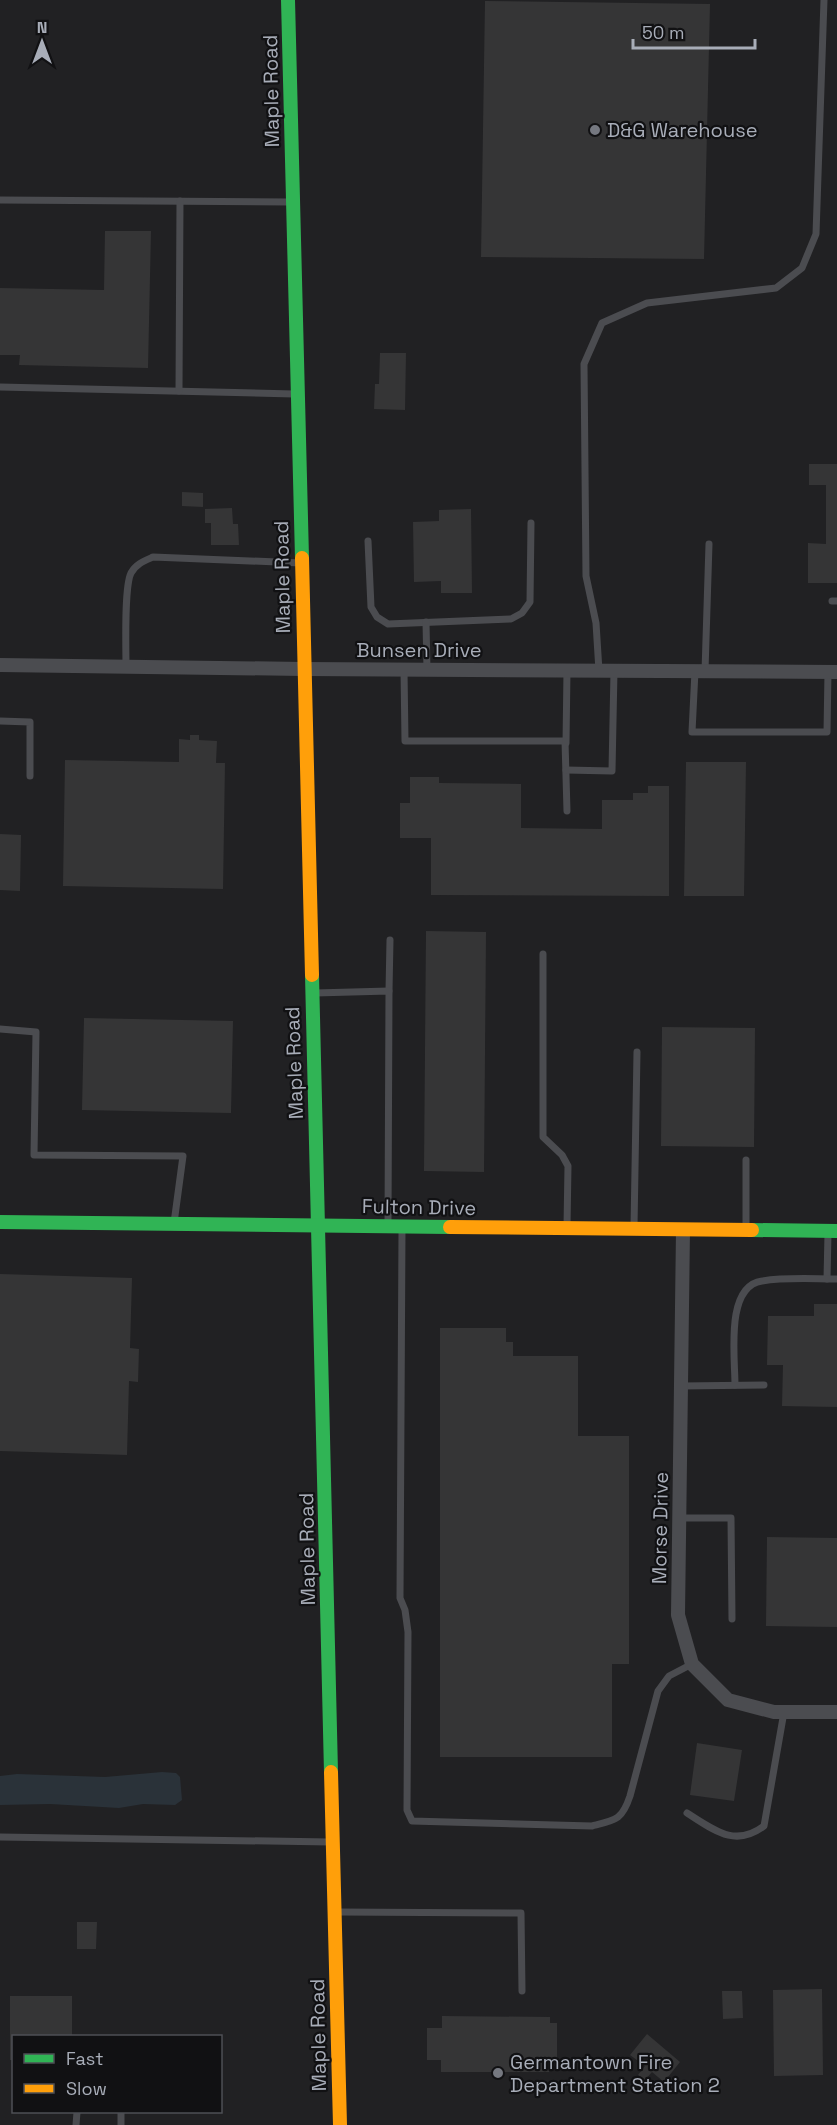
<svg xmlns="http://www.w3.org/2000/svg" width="837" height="2125" font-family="'Space Grotesk',sans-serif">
<rect width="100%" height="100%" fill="#171717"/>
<path fill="#212123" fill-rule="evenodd" d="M0,0h837v2125h-837zM14,2036h206v76h-206z"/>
<path fill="#2a3239" d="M162,1772l14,1 4,4 2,23 -7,5 -32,-1 -24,4 -69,-4 -50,1v-29l17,-2 88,3z"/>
<g fill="#353536">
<path d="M485,1l225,3 -6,255 -223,-2z"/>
<path d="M105,231h46l-3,137 -129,-3 1,-10h-20v-67l104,2z"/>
<path d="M380,353h26l-1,57 -31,-1 1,-25h4z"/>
<path d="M809,464h28v119h-29v-40l18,1v-59h-17z"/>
<path d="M182,492l21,1v14l-21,-1z"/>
<path d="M232,508l1,16h5l1,21h-28v-22h-6v-14z"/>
<path d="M471,509l1,84h-31v-12l-27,1 -1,-60 26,-1v-11z"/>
<path d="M190,735h9v5l18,1 -1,22h9l-2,126 -160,-3 2,-126 114,2v-23l11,1z"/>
<path d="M686,762h60l-2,134h-60z"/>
<path d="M410,777h29v6l82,1v44l81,1v-29h31v-7h15v-7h21v110l-238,-1v-57h-31v-35h10z"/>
<path d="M0,834l21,1 -1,56 -20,-1z"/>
<path d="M426,931l60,1 -2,240 -60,-1z"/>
<path d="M84,1018l149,3 -2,92 -149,-3z"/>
<path d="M662,1027l93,1 -1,119 -93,-1z"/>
<path d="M0,1274l132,4 -2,70 9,1 -1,33 -9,-1 -2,74 -127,-4z"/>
<path d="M814,1304h23v103l-55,-1 1,-41h-16l1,-49h46z"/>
<path d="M440,1328h66v14h7v14h65v80h51v228h-17v93h-172z"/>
<path d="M767,1537l70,1v89l-71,-1z"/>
<path d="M697,1743l45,7 -8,51 -44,-6z"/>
<path d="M77,1922h20l-1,27h-19z"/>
<path d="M822,1989l1,86 -49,1 -1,-86z"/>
<path d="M722,1991h20l1,27 -20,1z"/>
<path d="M10,1996h62v40h-58v24h-4z"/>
<path d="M442,2016l108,1v6h7v43h-7l-1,6h-108v-12h-14v-32h15z"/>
<path d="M647,2034l33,28 -16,20 -12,-10 -7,8 -7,-5 7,-9 -15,-11z"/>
</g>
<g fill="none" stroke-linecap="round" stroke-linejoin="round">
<g stroke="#4b4c50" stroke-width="7">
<path d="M0,200l290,2"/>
<path d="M0,387l294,7"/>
<path d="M179,391l1,-190"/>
<path d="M368,541l3,66 6,10 11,7 123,-5 11,-6 8,-11 1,-79"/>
<path d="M832,601h5"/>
<path d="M426,622l1,48"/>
<path d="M126,667c0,-19 -2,-80 5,-94 5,-9 13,-12 22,-16l148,6"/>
<path d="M404,670l1,71h160l2,70"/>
<path d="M599,671l-3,-48 -10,-47 -2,-212 18,-41 45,-20 129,-15 26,-20 14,-34 8,-234"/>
<path d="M695,671l-3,61h135l1,-60"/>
<path d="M705,671l4,-127"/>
<path d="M0,721l30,1v54"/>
<path d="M566,743l1,-72"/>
<path d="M566,770l46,1 2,-100"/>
<path d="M543,954v183l19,18 6,11 -1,60"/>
<path d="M389,991l1,-51"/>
<path d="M315,993l74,-2 -1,233"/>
<path d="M0,1029l36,3 -2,123 149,1 -9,67"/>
<path d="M634,1227l3,-175"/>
<path d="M746,1228v-68"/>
<path d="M402,1229l-2,369 5,12 3,22 -1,178 5,11 180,5c24,-6 30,-6 38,-30l28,-105 11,-15 23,-12"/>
<path d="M827,1279l1,-45"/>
<path d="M735,1385c0,-28 -10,-99 27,-104 24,-4 51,-2 75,-2"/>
<path d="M681,1386l83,-1"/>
<path d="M680,1518h51l1,101"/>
<path d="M687,1813c27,17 48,35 77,13l20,-114"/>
<path d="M0,1837l330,5"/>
<path d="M338,1912l183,1 1,78"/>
<path d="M121,2112v13"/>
<path d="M76,2125l1,-13"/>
</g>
<g stroke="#4b4c50" stroke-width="14">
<path d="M0,665l303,4 534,3"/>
<path d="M683,1230l-5,385 14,49 36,36 46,12h63"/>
</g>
<g stroke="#30b455" stroke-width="14">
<path d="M288,0l14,558"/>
<path d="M312,975l19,797"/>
<path d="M0,1222l450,5"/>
<path d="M752,1230l85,1"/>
</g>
<g stroke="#ff9f0a" stroke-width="14">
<path d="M302,558l10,417"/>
<path d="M450,1227l302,3"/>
<path d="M331,1772l9,353"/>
</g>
</g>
<g fill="#757880" stroke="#111113" stroke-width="2">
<circle cx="595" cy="130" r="6"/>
<circle cx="498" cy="2073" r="6"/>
</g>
<g text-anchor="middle" stroke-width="4.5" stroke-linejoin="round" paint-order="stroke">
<g font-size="20" fill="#a8adb8" stroke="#111113">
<text transform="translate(271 91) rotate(-91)" y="7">Maple Road</text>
<text transform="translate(282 577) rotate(-91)" y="7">Maple Road</text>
<text x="419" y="657">Bunsen Drive</text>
<text transform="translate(294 1063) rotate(-92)" y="7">Maple Road</text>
<text transform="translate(419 1207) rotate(1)" y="7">Fulton Drive</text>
<text transform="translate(660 1528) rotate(-89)" y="7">Morse Drive</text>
<text transform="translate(307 1549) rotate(-91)" y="7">Maple Road</text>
<text transform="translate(318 2035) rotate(-91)" y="7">Maple Road</text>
</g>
<g font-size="20" fill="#a8adb8" stroke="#111113" text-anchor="start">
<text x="607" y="137">D&amp;G Warehouse</text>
<text x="510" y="2069">Germantown Fire<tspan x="510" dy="23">Department Station 2</tspan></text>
</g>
</g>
<rect x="12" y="2035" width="210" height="78" fill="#111113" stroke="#4d4f55" stroke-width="1.5"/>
<rect x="24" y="2054" width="30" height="9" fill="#30b455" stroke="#4d4f55" stroke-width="1.5"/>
<text x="66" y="2065" font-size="18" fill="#a8adb8">Fast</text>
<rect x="24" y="2084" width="30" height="9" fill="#ff9f0a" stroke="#4d4f55" stroke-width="1.5"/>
<text x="66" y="2095" font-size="18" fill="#a8adb8">Slow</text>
<g transform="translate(42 42)" stroke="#111113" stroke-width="4.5" paint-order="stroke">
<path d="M0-4.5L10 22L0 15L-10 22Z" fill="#a8adb8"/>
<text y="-9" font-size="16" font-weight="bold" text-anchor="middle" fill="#a8adb8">N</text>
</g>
<path d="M633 39v9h122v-9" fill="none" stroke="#a8adb8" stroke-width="3"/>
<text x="642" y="39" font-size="18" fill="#a8adb8" stroke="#111113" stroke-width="4.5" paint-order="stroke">50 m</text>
</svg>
